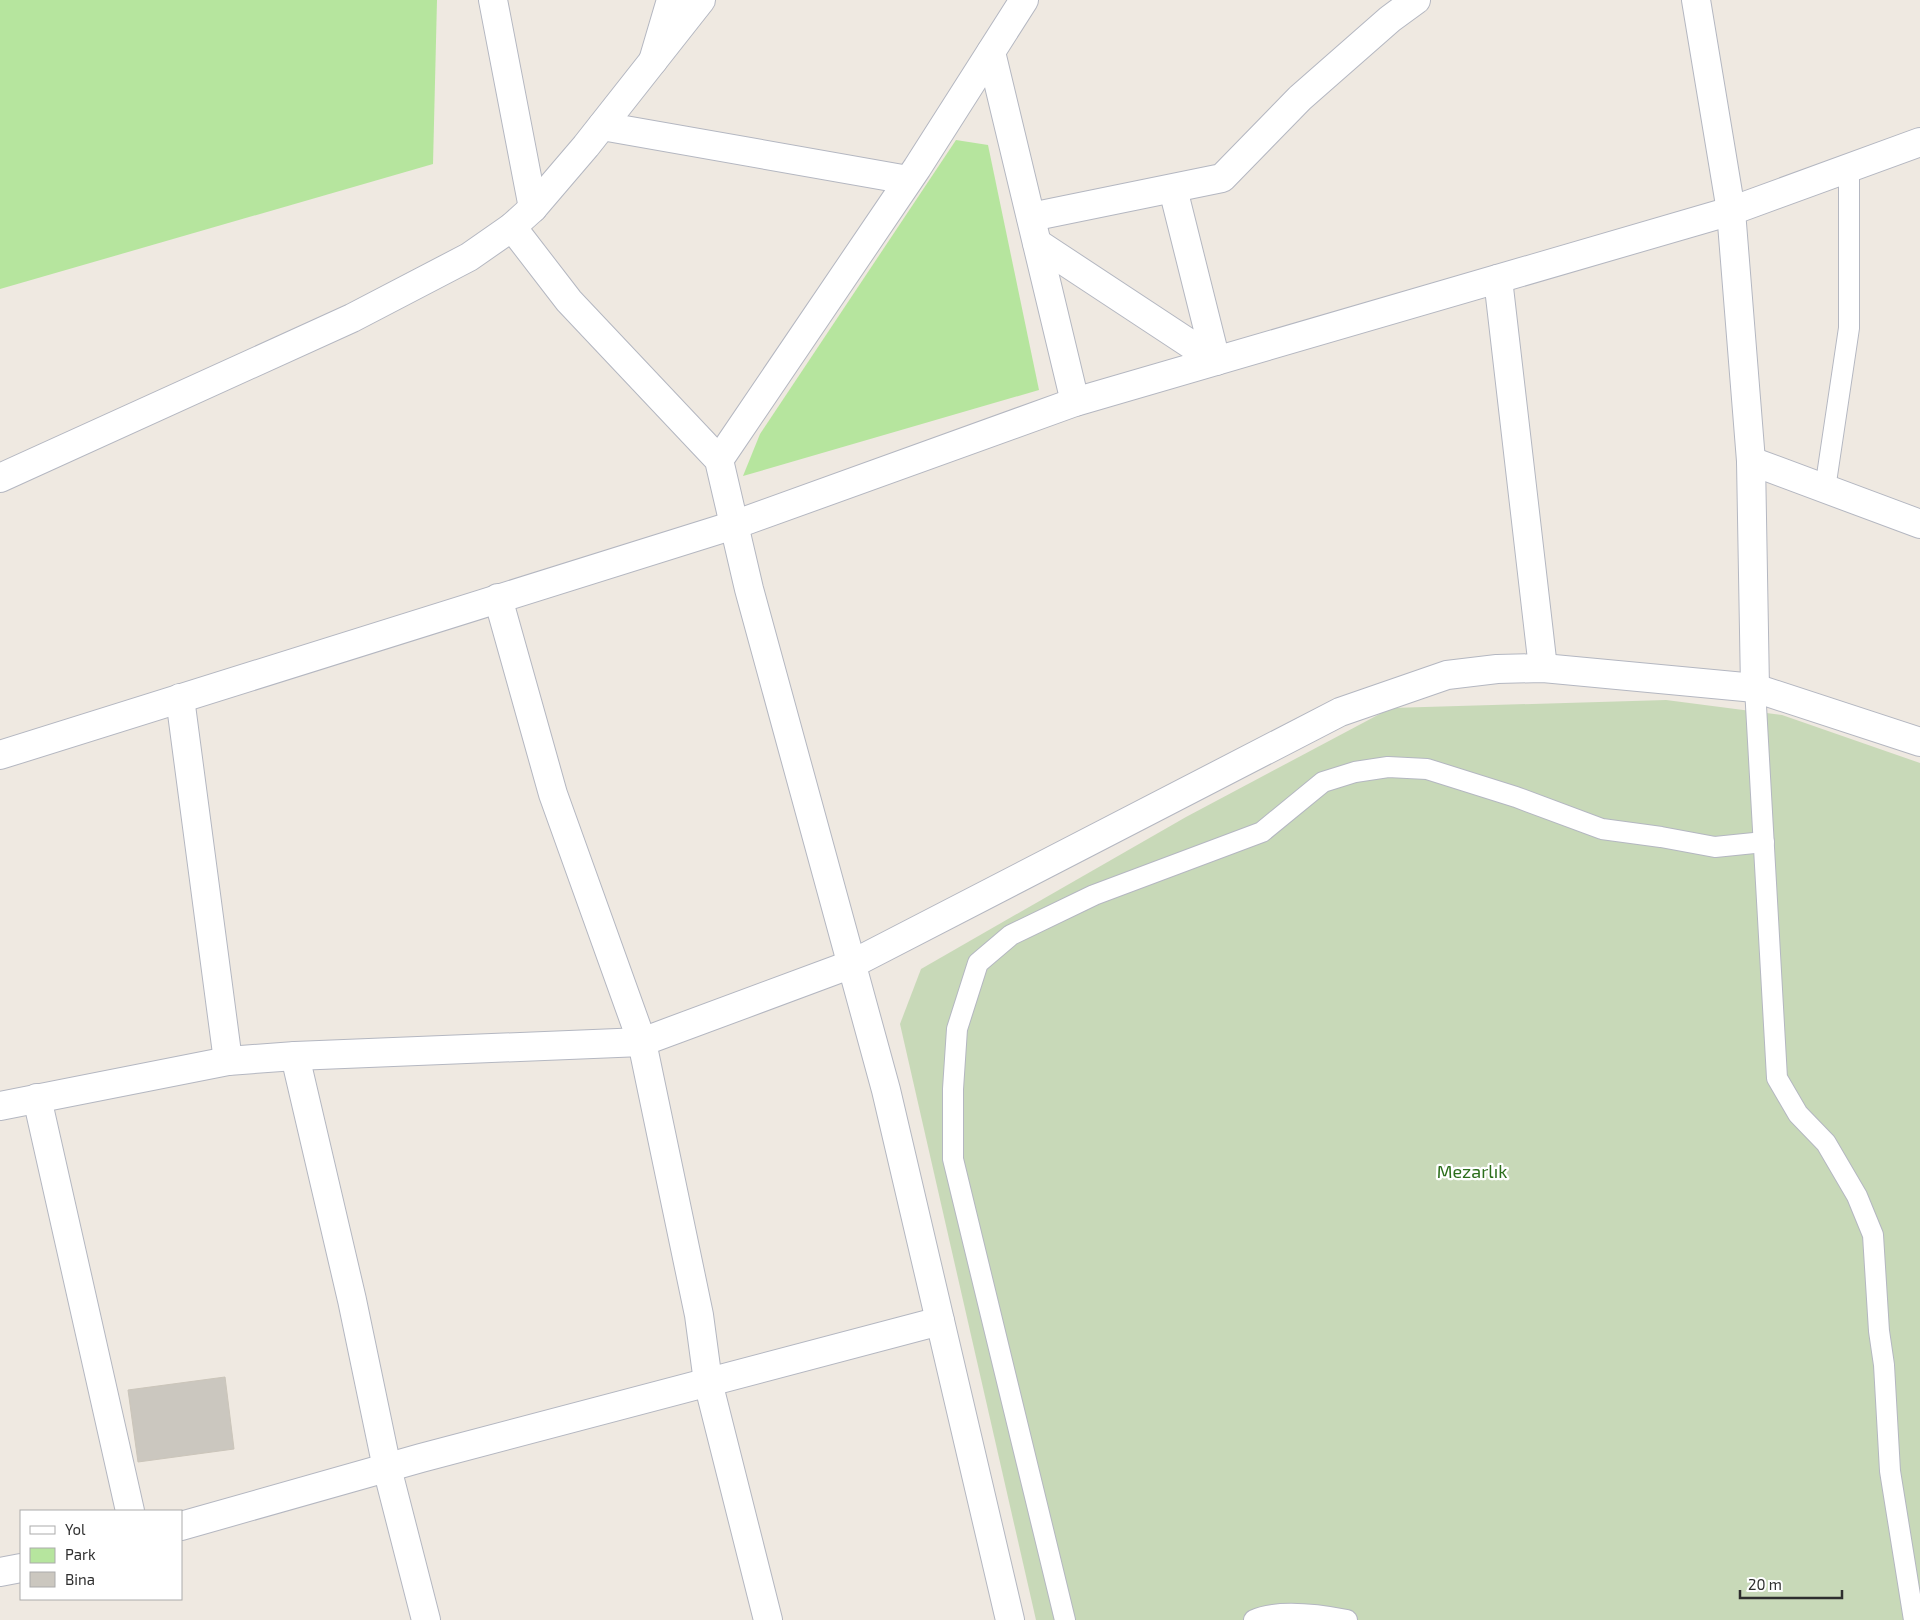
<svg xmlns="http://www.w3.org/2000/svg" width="1920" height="1620" font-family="'Exo 2',sans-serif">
<rect width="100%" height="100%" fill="#efe9e1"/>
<g fill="#b6e59e">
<path d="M0,0h437l-4,164 -433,125z"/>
<path d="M956,140l32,5 51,245 -296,86 17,-42z"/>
</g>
<path fill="#c8d9b8" d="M1666,700l116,15 138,48v857h-884l-136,-596 21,-55 265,-152 205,-109z"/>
<path fill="#cbc7bf" stroke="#cbc5ba" d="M225,1377l9,72 -96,13 -10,-72z"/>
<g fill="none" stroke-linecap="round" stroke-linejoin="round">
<defs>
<g id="service">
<path d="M1825,489l24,-161v-160"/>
<path d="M1755,688l22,390 21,36 28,29 31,53 16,39 6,96 5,34 6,106 24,149"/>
<path d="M1065,1620l-112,-461v-70l4,-60 21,-66 33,-28 83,-40 168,-63 61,-50 32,-10 33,-5 39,2 89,28 86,32 59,8 54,10 49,-5"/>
<path d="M1254,1620c24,-11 67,-5 93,0"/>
</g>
<g id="minor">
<path d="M493,0l40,208"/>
<path d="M1696,0l35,211 20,250 4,227"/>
<path d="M991,52l84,350"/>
<path d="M653,61l18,-61"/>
<path d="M602,126l306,54"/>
<path d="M1031,217l191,-39 78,-80 90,-79 26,-19"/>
<path d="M512,227l57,74 150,159 30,129 137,501 124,530"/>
<path d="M1037,243l179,118 -43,-172"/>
<path d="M1498,279l45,389"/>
<path d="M719,460l198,-292 107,-168"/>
<path d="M1751,461l169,63"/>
<path d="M498,598l55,196 89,248 57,273 9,67 60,238"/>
<path d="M180,698l48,363"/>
<path d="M0,755l734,-230 341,-123 656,-191 189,-69"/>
<path d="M295,1056l57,244 35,168 39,152"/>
<path d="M37,1098l93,413"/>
<path d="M0,1106l228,-45 67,-5 347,-14 210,-78 488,-252 107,-37 50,-6 46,-1 212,20 165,54"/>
<path d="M181,1526l240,-68 519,-137"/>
<path d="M0,1572l21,-4"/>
</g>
<path id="tertiary" d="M0,478l352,-160 117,-61 43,-30 21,-19 53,-62 115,-146"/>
</defs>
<use href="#service" stroke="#b4b7c1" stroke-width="22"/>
<use href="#minor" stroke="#b4b7c1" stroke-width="30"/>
<use href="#tertiary" stroke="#b4b7c1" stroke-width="30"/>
<use href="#service" stroke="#fff" stroke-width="20"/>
<use href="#minor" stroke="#fff" stroke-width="28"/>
<use href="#tertiary" stroke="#fff" stroke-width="28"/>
</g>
<g text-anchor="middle" stroke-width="4.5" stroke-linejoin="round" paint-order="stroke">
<g font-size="18" fill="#2c6e1b" stroke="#fff">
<text x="1472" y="1178">Mezarlık</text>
</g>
</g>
<rect x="20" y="1510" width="162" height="90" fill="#ffffff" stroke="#ababab"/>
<rect x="30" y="1526" width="25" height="8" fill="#ffffff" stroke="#ababab"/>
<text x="65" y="1535" font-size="15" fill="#2e2e2e">Yol</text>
<rect x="30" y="1548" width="25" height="15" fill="#b6e59e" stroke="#ababab"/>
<text x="65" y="1560" font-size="15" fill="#2e2e2e">Park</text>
<rect x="30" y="1572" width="25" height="15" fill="#cbc7bf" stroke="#ababab"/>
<text x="65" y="1585" font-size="15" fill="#2e2e2e">Bina</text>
<path d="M1740 1590v8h102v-8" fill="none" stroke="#2e2e2e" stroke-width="2.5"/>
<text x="1748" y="1590" font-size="15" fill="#2e2e2e" stroke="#ffffff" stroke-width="4" paint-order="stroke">20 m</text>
</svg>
